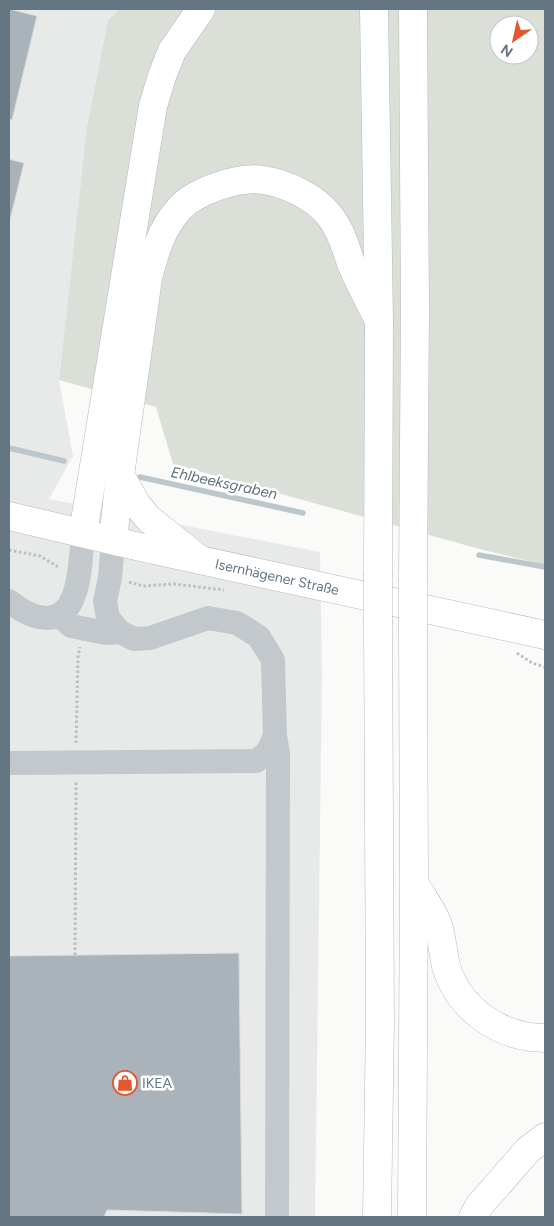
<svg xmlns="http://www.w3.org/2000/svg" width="554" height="1226" font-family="Figtree,sans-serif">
<rect width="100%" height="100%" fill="#fafaf8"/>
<path fill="#e8e9e9" d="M9,9h111l-12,11 -21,106 -28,254 14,76 -24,43 271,53 2,122 -7,543h-306z"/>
<path fill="#dadfd7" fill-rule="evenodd" d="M120,9h425v556l-69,-17 -303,-84 -17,-57 -97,-27 28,-254 21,-106zM499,25h30v30h-30z"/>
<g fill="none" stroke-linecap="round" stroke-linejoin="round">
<g stroke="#bbc7cb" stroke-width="5.5">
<path d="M9,448l55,13"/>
<path d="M140,477l163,36"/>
<path d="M479,555l66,12"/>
</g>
</g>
<g fill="#aab3b9" stroke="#dcdcda">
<path d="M9,9l28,7 -25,104 -3,-1z"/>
<path d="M9,159l15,4 -15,61z"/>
<path d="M239,953l3,261 -135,-4 -3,7h-95v-261z"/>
</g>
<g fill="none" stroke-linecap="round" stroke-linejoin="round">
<defs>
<g id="major">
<path id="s1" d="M9,516l131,31 405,88"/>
</g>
<g id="highway">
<path d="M374,9l5,312 -1,252"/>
<path d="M120,475l17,30 12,14 51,41"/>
<path d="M83,533l70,-427 9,-30 10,-25 29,-42"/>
<path d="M113,540l7,-65 28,-197c7,-26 13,-49 31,-69 16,-18 60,-33 84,-29 22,3 52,17 66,35 12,15 16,31 22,48 8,20 19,39 28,58"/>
<path d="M413,579l2,-268 -2,-302"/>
<path d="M415,884c7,13 18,27 23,41 4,13 5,28 8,41 13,44 55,72 99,72"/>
<path d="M377,1217l3,-196 -2,-398"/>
<path d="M412,1217l2,-334 -1,-252"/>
<path d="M473,1217l6,-11 49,-56 17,-13"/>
</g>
</defs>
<use href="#major" stroke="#b5babe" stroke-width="29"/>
<use href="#highway" stroke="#b4b9bd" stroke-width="29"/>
<g stroke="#bbbfc2" stroke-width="3" stroke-dasharray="2.5 2.5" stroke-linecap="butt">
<path d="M9,550l31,6 20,12"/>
<path d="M129,582l14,4 31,-2 50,6"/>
<path d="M517,653l15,10 13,4"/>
<path d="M76,743l2,-86 2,-10"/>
<path d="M75,955l1,-173"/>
</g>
<g stroke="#c3c8cc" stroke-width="24">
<path d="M113,540l-3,38 -5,23 3,17 12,14 14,7 16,-1 58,-20 29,5 22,14 14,23 2,76 3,17 -1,464"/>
<path d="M9,601c22,18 53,29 65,-6 7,-19 7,-42 9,-62"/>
<path d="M59,615l12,11 35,7 14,-1"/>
<path d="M9,763l247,-2 11,-8 8,-17"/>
</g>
<use href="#major" stroke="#fff" stroke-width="28"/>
<use href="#highway" stroke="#fff" stroke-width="28"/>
<defs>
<g id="highway-bridge">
<path d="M413,579v52"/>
<path d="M378,623v-50"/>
</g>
</defs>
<use href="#highway-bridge" stroke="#b4b9bd" stroke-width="29" stroke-linecap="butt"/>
<use href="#highway-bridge" stroke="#fff" stroke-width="28"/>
</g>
<defs>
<symbol id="shop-ring" viewBox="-11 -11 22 22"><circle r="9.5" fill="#fff" stroke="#e4572e" stroke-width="1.5"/><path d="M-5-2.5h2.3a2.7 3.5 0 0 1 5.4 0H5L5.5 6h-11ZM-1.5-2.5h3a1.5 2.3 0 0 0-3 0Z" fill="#e4572e"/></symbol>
</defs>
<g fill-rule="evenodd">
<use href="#shop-ring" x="111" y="1069" width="28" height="28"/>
</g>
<g text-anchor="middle" stroke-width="5" stroke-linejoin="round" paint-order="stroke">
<g font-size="14" fill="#657683" stroke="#fff">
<text dy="5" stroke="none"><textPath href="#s1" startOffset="275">Isernhägener Straße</textPath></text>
</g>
<g font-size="14" fill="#657683" stroke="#fff" text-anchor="start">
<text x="142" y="1088">IKEA</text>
</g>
<g font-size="15" font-style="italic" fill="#60757c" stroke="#fff">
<text transform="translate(224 483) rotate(12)" y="5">Ehlbeeksgraben</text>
</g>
</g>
<rect width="554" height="1226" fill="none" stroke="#657683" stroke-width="20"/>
<g transform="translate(514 40) rotate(214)"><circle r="24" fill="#ffffff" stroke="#c1c8cd"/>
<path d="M0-4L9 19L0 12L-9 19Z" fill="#e4572e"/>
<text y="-8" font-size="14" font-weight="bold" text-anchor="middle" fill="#657683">N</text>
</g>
</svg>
